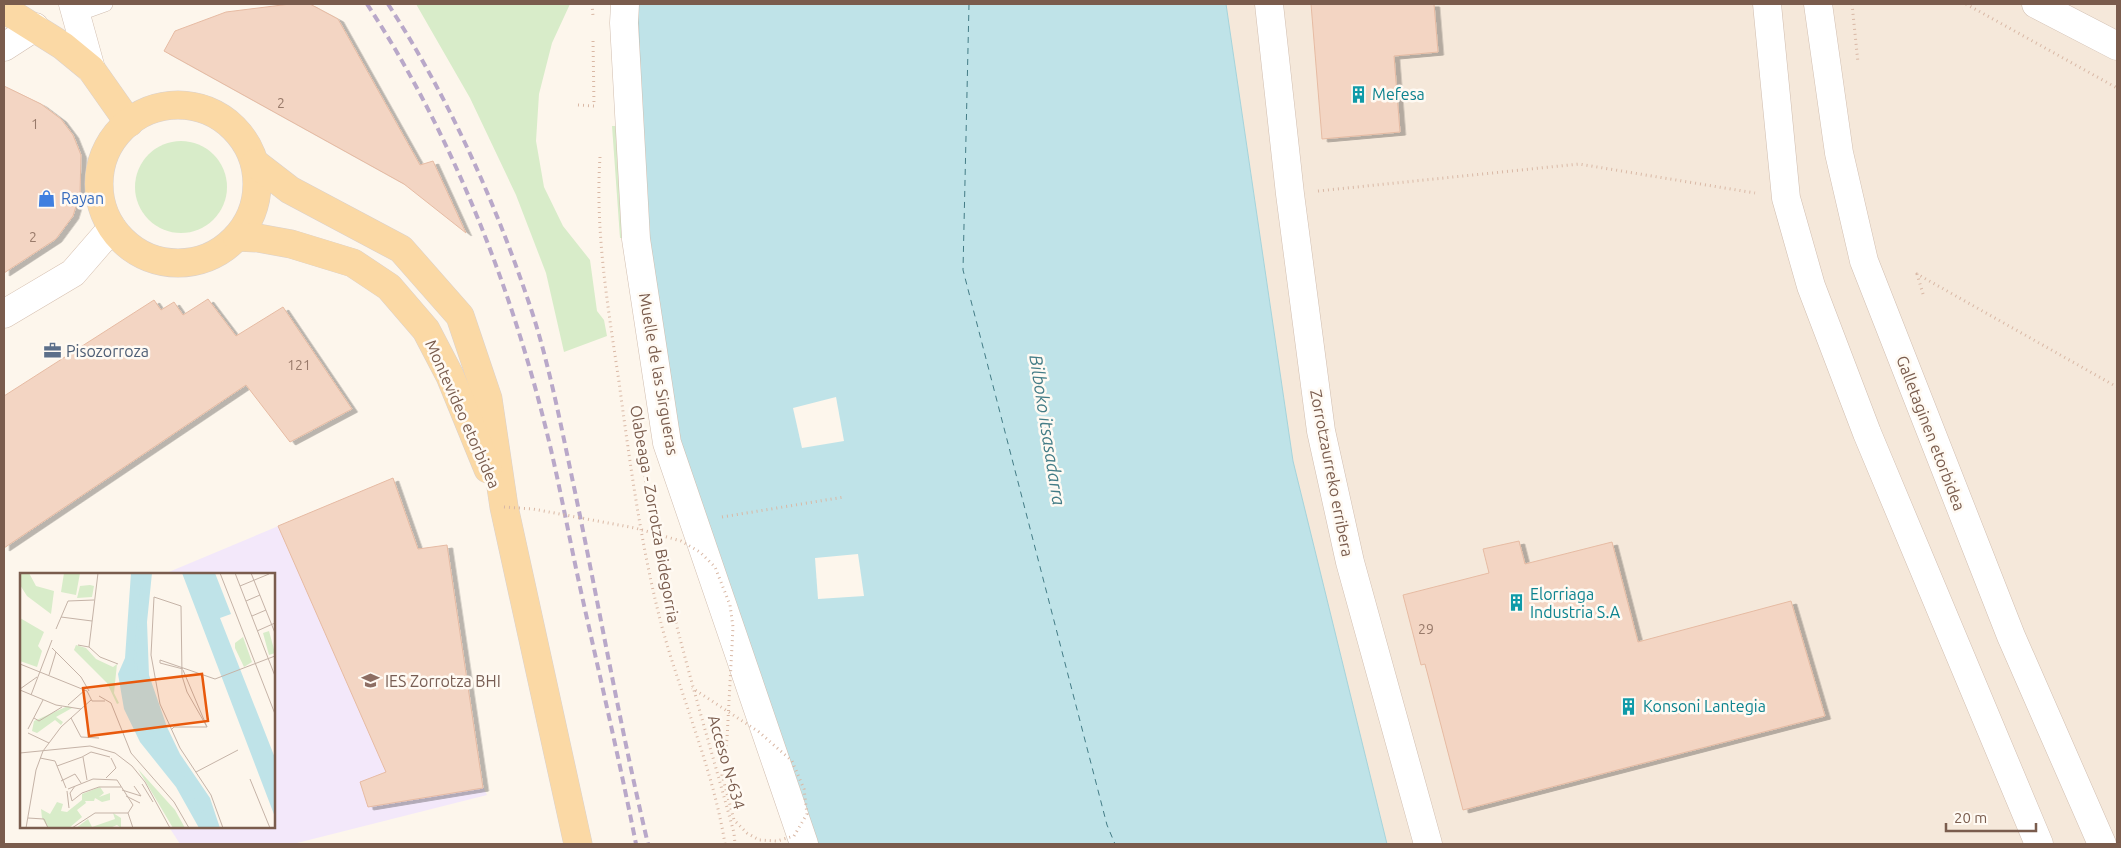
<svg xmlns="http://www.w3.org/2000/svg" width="2121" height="848" font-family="Ubuntu,sans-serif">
<defs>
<filter id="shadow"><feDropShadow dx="5.5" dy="3" stdDeviation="0" flood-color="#0004"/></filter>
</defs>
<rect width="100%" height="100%" fill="#fdf6ec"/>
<path fill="#f5e8da" d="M1226,4h891v840h-730l-94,-383z"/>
<path fill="#f3e8fa" d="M393,478l25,71 29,-4 36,242 4,8 -194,49h-113l-11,-17h105v-253h-110z"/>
<g fill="#d8ecc9">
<path d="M416,4h154l-18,39 -13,51 -3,47 8,46 19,39 27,34 7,51 7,9 3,16 -43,16 -18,-79 -30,-78 -46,-97z"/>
<path d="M612,126h9l7,112h-8z"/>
<circle cx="181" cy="187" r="46"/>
</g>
<path fill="#bfe3e8" stroke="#a5d3da" d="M638,4h588l67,457 94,383h-570l-137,-403 -35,-224z"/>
<g fill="#fdf6ec">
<path d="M836,397l8,44 -42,7 -9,-40z"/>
<path d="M858,554l6,42 -46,3 -3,-41z"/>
</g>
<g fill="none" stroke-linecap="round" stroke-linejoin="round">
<path stroke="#437c86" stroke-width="1" stroke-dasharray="6 5" stroke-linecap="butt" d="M969,4l-6,266 144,555 8,19"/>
</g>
<g fill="#f3d5c3" stroke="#e6bba3" filter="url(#shadow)">
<path d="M290,4h20l28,15 82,146 13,-4 33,72 -62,-49 -240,-133 11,-20 51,-19z"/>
<path d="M1311,4h123l4,48 -44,4 6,76 -78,7z"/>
<path d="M4,86l37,18 20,15 12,16 8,20 -1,38 -7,23 -17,23 -52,34z"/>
<path d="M208,299l28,37 47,-29 69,102 -62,33 -44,-57 -242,163v-152l150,-96 7,10 13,-8 9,13z"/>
<path d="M393,478l25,71 29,-4 36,243 -115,19 -8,-25 26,-10 -108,-246z"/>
<path d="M1519,541l6,23 87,-22 26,100 153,-41 34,115 -362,94 -38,-146 -4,1 -18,-70 86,-22 -6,-24z"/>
</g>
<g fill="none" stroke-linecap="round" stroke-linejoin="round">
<defs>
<path id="lane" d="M77,14l28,-10"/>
<g id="street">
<path d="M73,4l18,65"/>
<path d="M625,4l-1,19 12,216 31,204 137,401"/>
<path d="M1269,4l21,190 31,237 29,131 78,282"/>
<path d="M1767,4l19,194 25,88 56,147 172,411"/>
<path d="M1818,4l21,149 25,108 147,375 91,208"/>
<path d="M2036,4l81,42"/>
<path d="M4,47l31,-20"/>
</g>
<path id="secondary" d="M4,314l69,-41 39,-45"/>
<g id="primary">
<path d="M4,9l59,37 28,23 38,54"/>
<circle cx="178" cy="184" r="79"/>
<path d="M255,163l35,27 111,59 59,67 28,83 16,108 74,337"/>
<path d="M237,237l21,1 33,6 62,19 36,24 37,43 24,46 38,93"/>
</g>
</defs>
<use href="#lane" stroke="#d1beb0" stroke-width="16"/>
<use href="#street" stroke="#d1beb0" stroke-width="29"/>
<use href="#secondary" stroke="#d6c0b0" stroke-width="29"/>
<use href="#primary" stroke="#dad1cd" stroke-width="29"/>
<g stroke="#d9b8a5" stroke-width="3" stroke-dasharray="1 4" stroke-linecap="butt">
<path d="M592,4l1,12"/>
<path d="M1852,4l6,59"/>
<path d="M1966,4l151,84"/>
<path d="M578,105l16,1 -1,-67"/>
<path d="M600,157c-5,75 8,150 19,225 11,81 22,165 43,245 20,73 51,142 63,217"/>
<path d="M1318,191l261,-27 176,29"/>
<path d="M1923,294l-6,-20 200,113"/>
<path d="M645,476c19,122 57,239 89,357l1,11"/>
<path d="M722,517l122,-20"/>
</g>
<use href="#lane" stroke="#fff" stroke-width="15"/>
<use href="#street" stroke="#fff" stroke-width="28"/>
<use href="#secondary" stroke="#fff" stroke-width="28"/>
<use href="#primary" stroke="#fbd9a5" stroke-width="28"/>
<g stroke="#b9a8c9" stroke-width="4" stroke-dasharray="8 5" stroke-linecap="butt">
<path d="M367,4c81,123 141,274 177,417 14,55 24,111 36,166 19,86 39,171 56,257"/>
<path d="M388,4c63,97 110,204 146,314 17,55 28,113 40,169 25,119 46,239 74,357"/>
</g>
<path stroke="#d9b8a5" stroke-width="3" stroke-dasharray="1 4" stroke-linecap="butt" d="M504,507l29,2 102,19 46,13 19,11 15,15 15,38 3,22 -6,112 -5,36 12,45 13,13 12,7 18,1 17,-5 13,-22 -3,-25 -12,-28 -33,-29 -67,-44"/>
</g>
<defs>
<symbol id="building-bare" viewBox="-9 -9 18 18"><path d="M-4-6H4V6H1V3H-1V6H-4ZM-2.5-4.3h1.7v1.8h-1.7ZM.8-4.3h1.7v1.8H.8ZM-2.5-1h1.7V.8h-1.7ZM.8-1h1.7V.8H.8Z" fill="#0f9aa8" stroke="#fffaf3" stroke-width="2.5" paint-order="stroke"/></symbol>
<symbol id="shop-bare" viewBox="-9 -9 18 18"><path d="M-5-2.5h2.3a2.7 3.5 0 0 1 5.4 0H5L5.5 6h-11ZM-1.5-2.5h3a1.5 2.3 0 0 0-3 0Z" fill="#3f7fe0" stroke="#fffaf3" stroke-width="2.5" paint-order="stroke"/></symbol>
<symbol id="office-bare" viewBox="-9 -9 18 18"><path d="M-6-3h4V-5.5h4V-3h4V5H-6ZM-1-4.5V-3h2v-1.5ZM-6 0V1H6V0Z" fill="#5c6f8a" stroke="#fffaf3" stroke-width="2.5" paint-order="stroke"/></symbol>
<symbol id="school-bare" viewBox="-9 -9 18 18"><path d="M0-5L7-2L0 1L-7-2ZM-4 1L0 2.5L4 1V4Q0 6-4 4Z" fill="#8d6e63" stroke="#fffaf3" stroke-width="2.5" paint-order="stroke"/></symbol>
</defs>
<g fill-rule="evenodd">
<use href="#building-bare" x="1346" y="82" width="25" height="25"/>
<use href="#shop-bare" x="34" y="186" width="25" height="25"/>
<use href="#office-bare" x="40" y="338" width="25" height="25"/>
<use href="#building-bare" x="1504" y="590" width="25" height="25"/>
<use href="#school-bare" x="358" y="668" width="25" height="25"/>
<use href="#building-bare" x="1616" y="694" width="25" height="25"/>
</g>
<g text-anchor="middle" stroke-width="5" stroke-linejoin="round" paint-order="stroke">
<g font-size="14" fill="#987a6a">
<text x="281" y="108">2</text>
<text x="35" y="129">1</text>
<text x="33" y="242">2</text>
<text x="299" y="370">121</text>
<text x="1426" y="634">29</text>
</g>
<g font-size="16" fill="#0d838f" stroke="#fffaf3" text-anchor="start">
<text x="1372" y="100">Mefesa</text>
<text x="1530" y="600">Elorriaga<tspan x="1530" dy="18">Industria S.A</tspan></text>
<text x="1643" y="712">Konsoni Lantegia</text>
</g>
<g font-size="16" fill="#366cbe" stroke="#fffaf3" text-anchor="start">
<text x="61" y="204">Rayan</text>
</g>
<g font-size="16" fill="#4e5e75" stroke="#fffaf3" text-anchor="start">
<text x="66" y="357">Pisozorroza</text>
</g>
<g font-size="16" fill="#7a5c4d" stroke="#fffaf3">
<text transform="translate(659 374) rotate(80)" y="6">Muelle de las Sirgueras</text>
<text transform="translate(463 414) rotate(66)" y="6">Montevideo etorbidea</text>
<text transform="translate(1931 433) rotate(69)" y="6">Galletaginen etorbidea</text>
<text transform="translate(1332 473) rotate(79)" y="6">Zorrotzaurreko erribera</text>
<text transform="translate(655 514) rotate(80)" y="6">Olabeaga - Zorrotza Bidegorria</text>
<text transform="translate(727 762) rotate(74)" y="6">Acceso N-634</text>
</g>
<g font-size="16" fill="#785e54" stroke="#fffaf3" text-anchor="start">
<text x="385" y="687">IES Zorrotza BHI</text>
</g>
<g font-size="18" font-style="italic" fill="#437c86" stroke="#fffaf3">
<text transform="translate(1047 430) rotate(81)" y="6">Bilboko itsasadarra</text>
</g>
</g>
<g transform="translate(20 573)">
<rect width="255" height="255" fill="#fdf6ec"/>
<path d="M0,0h9l7,13 18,5 -3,23 -24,-18 -7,-11zM44,0h16l-4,22 -15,-3zM70,12l4,1 -2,11 -15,1 3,-12zM0,45l24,14 -6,14 4,5 -5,16 -17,-6zM249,58l6,22 -6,2 -6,-22zM223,64l9,25 -8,5 -9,-19v-5zM56,72l10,3 10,11 17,8 4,-3 -3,29 5,10 -2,1 -10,-21 -33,-33zM48,133l4,2 -16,9 7,5 -2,3 -6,-5 -18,13 -5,-2 2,-10zM118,196l37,41 10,18h-12zM80,214l4,6 -5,4 11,-4v7l-8,2 -7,-4 -1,3h-9l1,2 -9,7 5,7 -13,11h-21l-6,-10 -1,-9 9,5 7,-12 6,2 -2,7 6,1 15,-12v-6zM93,240l8,5v10l-4,-3 -7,3h-34l12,-9 4,8 23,-8z" fill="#d8ecc9"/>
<path d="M111,0h21l-5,49 2,53 18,52 13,27 30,44 10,30h-21l-23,-41 -36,-45 -16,-33 -6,-35 7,-16zM162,0h33l16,41 -11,4 55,140v59z" fill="#bfe3e8"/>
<path fill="none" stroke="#bfe3e8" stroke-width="2.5" d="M123,0l-8,85 4,39 25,55 24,31 23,45"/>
<path fill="none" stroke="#c5b3a7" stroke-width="1" d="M200,0l55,141M215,0l40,103M231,0l24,60M220,13l29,-12M226,28l14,-6M232,43l14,-6M41,44l31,4M36,56l12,-28 26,-1M237,58l18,-8M58,72l11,2 11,10 18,7M69,74l9,-74M32,75l29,29 8,14M0,91l67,27 5,10h13M163,96l-23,-6v-3l55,19 60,-23M163,97l24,57M29,102l7,-23M0,116l17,-12M0,117l36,15 25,4M11,122l21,-55M79,123l12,7 20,50 43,49 15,26M48,132l17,-15M14,145l5,3 23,-14M51,145l10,19 18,1M187,154l-20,-35 -5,-16 -1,-70 -27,-9 -3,58 9,49 20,44 31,47 12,33M8,156l15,-29M151,157l3,-3h33M8,160l21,10M0,180l70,-7 25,7 17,13 13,16 25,46M62,184l9,-5 19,5M63,184l4,23M20,185l15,3 11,27M37,193l25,-9M176,199l42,-22M86,205l10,-10 -5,-10M230,206l20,49M41,208l14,-7 6,9M122,211l11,18M55,213l-5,7 2,8 10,-8 17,-6h22M48,216l25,-10 24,1 16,25 -5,8M102,217l19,6 -7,-10M47,218l2,17M106,223l14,7M108,240l5,15M8,245l16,1 4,9M6,255l10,-58 7,-19 18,-24 30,-27M52,255l23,-15h33"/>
<path fill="#e8590c" fill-opacity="0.15" stroke="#e8590c" stroke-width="2.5" d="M182,101l6,47 -119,15 -6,-48z"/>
<rect width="255" height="255" fill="none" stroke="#7a5c4d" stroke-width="2.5"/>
</g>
<rect width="2121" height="848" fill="none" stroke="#7a5c4d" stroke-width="10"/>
<path d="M1946 823v8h90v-8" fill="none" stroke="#7a5c4d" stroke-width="2.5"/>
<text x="1954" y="823" font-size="15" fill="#7a5c4d" stroke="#fffaf3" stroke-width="4" paint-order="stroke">20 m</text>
</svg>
